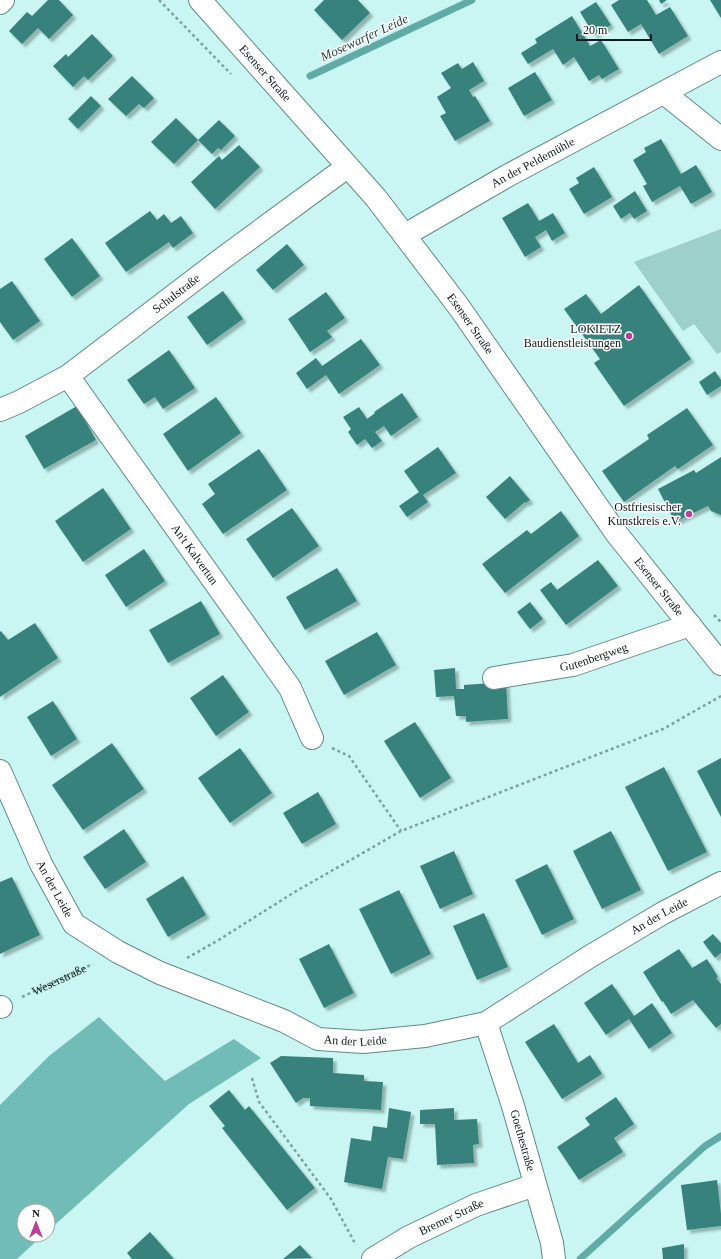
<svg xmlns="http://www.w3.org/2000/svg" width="721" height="1259" font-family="'Times New Roman',serif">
<defs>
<filter id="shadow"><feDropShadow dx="3.5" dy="3.5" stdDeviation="1" flood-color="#0004"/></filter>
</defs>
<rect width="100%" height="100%" fill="#c9f6f2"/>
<path fill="#9dcfcb" d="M721,229v123l-4,2 -23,-30 -11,7 -49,-69z"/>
<path fill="#72bcb7" d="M99,1017l66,64 69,-42 27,19 -72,46 -141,127v-20h-24v24h19l-26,24h-17v-154l49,-49z"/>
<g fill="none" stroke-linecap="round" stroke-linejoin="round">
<g stroke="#61aba6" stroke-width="7">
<path d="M310,76l162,-76"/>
<path d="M580,1259l125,-113 16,-10"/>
</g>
</g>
<g fill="#37827d" filter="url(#shadow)">
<path d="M48,0h11l14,15 -24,24 -11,-11 -16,16 -13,-13 18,-19 5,4z"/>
<path d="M324,0h34l12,13 -28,27 -28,-30z"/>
<path d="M619,0h28l9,15 14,-8 18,29 -29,18 -18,-30 -13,8 -17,-27z"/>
<path d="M659,0h8l-6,4z"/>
<path d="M710,0h11v18z"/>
<path d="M596,2l15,23 -17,10 -14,-23z"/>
<path d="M572,16l18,30 11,-6 18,29 -17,10 -3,-4 -10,6 -15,-24 -11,8 -10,-16 -25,15 -7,-11 16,-10 -2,-4z"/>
<path d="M92,34l21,22 -25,24 -4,-4 -11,11 -20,-21 13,-12 2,3z"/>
<path d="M473,62l11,19 -15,9 4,7 2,-1 15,25 -35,20 -15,-25 6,-3 -9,-16 14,-9 -10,-15 17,-10 4,6z"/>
<path d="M535,72l17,28 -28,16 -16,-28z"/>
<path d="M132,76l22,22 -10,10 -5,-4 -13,12 -18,-17z"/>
<path d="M91,96l10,10 -23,23 -10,-10z"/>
<path d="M176,118l22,22 -24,24 -23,-22z"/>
<path d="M219,120l16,16 -14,14 -3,-2 -6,6 -14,-14z"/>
<path d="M661,139l20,35 15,-9 16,27 -21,12 -11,-18 -28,16 -9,-16 4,-2 -14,-24 13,-8 -2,-4z"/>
<path d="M239,145l21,22 -45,42 -24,-27 28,-26 3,4z"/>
<path d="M594,167l18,30 -28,17 -15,-25 10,-6 -3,-5z"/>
<path d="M635,191l12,20 -13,8 -4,-6 -9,6 -8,-13z"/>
<path d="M528,203l11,18 14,-8 12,20 -13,8 -6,-11 -11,7 6,10 -16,10 -23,-39z"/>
<path d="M150,211l7,9 7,-6 7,9 10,-7 12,17 -20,15 -4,-6 -43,30 -21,-29z"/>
<path d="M72,238l28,38 -28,21 -28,-38z"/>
<path d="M287,244l17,21 -31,25 -17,-20z"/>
<path d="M12,281l28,40 -27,19 -13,-18v-33z"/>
<path d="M639,285l52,74 -67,47 -30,-43 6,-4 -36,-50 22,-15 15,20z"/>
<path d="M223,291l20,28 -36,26 -20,-28z"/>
<path d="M326,292l19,26 -18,13 5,6 -22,15 -22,-33z"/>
<path d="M361,339l19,26 -41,29 -13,-19 -19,14 -11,-16 20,-15 6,8z"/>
<path d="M169,350l26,38 -32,21 -8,-12 -11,7 -17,-24z"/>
<path d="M715,371l6,9v6l-14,9 -8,-13z"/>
<path d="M402,393l16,24 -27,19 -7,-10 -9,6 7,9 -10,7 -7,-9 -8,6 -9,-13 3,-3 -8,-12 16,-10 8,12 8,-6 -1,-1z"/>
<path d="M216,397l25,36 -53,38 -25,-37z"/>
<path d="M77,406l19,34 -52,29 -19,-33z"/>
<path d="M687,408l26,37 -35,24 -3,-3 -51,36 -22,-31 47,-32 -2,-4z"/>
<path d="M438,447l18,26 -33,22 5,7 -21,15 -8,-11 20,-14 -15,-21z"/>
<path d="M259,449l28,41 -64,44 -21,-30 13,-10 -7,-10z"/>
<path d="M721,457v58l-10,-4 -3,-5 -33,16 -17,-33 36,-19 2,3z"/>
<path d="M510,476l20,24 -4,3 -1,-1 -20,17 -19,-22z"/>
<path d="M103,488l28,41 -48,33 -28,-41z"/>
<path d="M292,508l27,38 -46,32 -27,-39z"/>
<path d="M561,511l18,25 -74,57 -23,-29 45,-34 4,4z"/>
<path d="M144,549l21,32 -39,26 -21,-32z"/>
<path d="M598,560l20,26 -52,39 -26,-35 11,-8 6,8z"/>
<path d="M337,568l20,33 -52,29 -19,-33z"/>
<path d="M201,601l19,33 -52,29 -19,-33z"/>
<path d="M530,602l13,17 -13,10 -13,-17z"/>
<path d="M35,623l23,35 -58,39v-65l1,-1 7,9z"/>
<path d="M377,632l19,33 -52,30 -19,-34z"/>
<path d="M455,668l1,21h8v-4l42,-3 2,37 -42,3v-6h-10l-2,-20 -18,1 -2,-27z"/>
<path d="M223,675l26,37 -33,24 -26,-38z"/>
<path d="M53,701l24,38 -26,17 -24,-39z"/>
<path d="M415,722l36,56 -31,20 -36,-57z"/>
<path d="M112,743l32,46 -61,41 -31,-45z"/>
<path d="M240,748l32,45 -42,30 -32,-45z"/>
<path d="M721,758v59l-24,-46z"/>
<path d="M664,767l43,85 -39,19 -43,-84z"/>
<path d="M318,792l18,32 -34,20 -19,-31z"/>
<path d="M124,829l22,33 -41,27 -22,-32z"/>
<path d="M611,831l30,59 -39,19 -29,-58z"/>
<path d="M454,851l19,43 -33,15 -20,-43z"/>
<path d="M547,864l27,55 -32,16 -27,-55z"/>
<path d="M183,876l23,39 -38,22 -22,-38z"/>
<path d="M12,877l28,58 -40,19v-72z"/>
<path d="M399,890l32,64 -40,20 -32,-65z"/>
<path d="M484,913l24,54 -31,13 -24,-54z"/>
<path d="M713,934l8,9v10l-6,5 -12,-16z"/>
<path d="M329,944l25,49 -30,15 -25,-49z"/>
<path d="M679,949l13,19 15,-9 11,18 -2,1 5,6v40l-5,4 -23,-28 -22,14 -8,-13 -1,1 -19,-30z"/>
<path d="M612,984l22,32 18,-13 20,30 -23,16 -20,-30 -23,16 -22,-32z"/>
<path d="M554,1024l24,39 12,-8 12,19 -40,25 -37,-57z"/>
<path d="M281,1056l52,2v15l31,2v6l19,1 -2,28 -71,-4v-8h-7l-7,5 -26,-40z"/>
<path d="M229,1090l16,20 4,-4 66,82 -28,22 -65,-82 3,-2 -16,-20z"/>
<path d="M616,1097l18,27 -20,14 9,14 -44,28 -22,-33 33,-22 -5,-7z"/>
<path d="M389,1108l22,4 -8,47 -15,-2 -6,32 -38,-7 7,-44 20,3 2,-15 14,2z"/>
<path d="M454,1108v12l23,-1 2,25 -6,1 1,18 -37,2 -2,-41h-15v-14z"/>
<path d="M717,1180l4,34v12l-34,4 -6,-45z"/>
<path d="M150,1232l24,27h-42l-5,-6z"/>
<path d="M684,1244v15h-21l-1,-11z"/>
<path d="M300,1245l12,13 -29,1z"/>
</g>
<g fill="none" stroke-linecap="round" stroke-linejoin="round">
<defs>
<g id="minor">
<path id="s2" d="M200,0l176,198 83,109 157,226 105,131"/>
<path d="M0,3l3,-3"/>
<path d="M664,93l57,46"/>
<path id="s3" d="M405,235l102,-59 214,-114"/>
<path id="s4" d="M68,376l222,312 22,50"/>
<path id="s5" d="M0,410l19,-8 49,-26 155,-118 124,-91"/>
<path id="s6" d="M494,678l79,-13 117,-40"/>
<path id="s7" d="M0,771l41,93 33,60 44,28 42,21 124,48 34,18 45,3 62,-6 61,-13 103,-66 74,-44 58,-30"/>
<path d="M0,1007h1"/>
<path id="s8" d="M486,1023l27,83 39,137 2,16"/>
<path id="s9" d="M373,1259l36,-22 67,-32 59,-20"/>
</g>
</defs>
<use href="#minor" stroke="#608a87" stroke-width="24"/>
<g stroke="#7fa19e" stroke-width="2.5" stroke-dasharray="3 3" stroke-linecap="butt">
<path d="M159,0l72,74"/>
<path d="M714,615l7,7"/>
<path d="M332,748l17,8 52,75"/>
<path d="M187,958l30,-17 76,-48 108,-62 262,-102 58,-33"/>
<path id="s1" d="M22,997l71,-33"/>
<path d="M252,1078l7,24 72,97 25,46"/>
</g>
<use href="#minor" stroke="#fff" stroke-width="22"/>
</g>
<g fill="#b74198" stroke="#fff" stroke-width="1.5">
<circle cx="629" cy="336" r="4"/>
<circle cx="689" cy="514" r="4"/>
</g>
<g text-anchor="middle" stroke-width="3" stroke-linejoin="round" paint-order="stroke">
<g font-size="12" fill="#0b1c1a" stroke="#fff">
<text dy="4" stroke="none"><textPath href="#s2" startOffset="98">Esenser Straße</textPath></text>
<text dy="4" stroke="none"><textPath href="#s3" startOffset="147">An der Peldemühle</textPath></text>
<text dy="4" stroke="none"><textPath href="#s5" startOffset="212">Schulstraße</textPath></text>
<text dy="4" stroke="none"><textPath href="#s2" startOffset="422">Esenser Straße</textPath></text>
<text dy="4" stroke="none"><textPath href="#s4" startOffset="219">An't Kalvertun</textPath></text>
<text dy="4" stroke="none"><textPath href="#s2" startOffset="746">Esenser Straße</textPath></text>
<text dy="4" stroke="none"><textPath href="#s6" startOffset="102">Gutenbergweg</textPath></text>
<text dy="4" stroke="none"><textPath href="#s7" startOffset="130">An der Leide</textPath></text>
<text dy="4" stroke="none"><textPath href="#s7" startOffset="814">An der Leide</textPath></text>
<text dy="4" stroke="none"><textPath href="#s1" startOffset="41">Weserstraße</textPath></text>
<text dy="4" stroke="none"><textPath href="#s7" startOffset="478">An der Leide</textPath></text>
<text dy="4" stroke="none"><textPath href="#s8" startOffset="123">Goethestraße</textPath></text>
<text dy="4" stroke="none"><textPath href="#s9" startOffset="89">Bremer Straße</textPath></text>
</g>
<g font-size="12" fill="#0b1c1a" stroke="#fff" text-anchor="end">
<text x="621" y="333">LOKIETZ<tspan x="621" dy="14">Baudienstleistungen</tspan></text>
<text x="681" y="511">Ostfriesischer<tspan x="681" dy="14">Kunstkreis e.V.</tspan></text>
</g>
<g font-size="13" font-style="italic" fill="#1a3e3c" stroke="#fff">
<text transform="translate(364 37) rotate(-25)" y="5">Mosewarfer Leide</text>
</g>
</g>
<g transform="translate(36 1223)"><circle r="19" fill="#ffffff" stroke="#9da4a3"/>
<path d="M0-3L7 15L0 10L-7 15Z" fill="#b74198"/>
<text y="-6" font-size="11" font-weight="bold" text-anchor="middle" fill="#0b1c1a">N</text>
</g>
<path d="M577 34v6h74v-6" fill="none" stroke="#0b1c1a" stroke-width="2"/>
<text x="583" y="34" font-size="12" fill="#0b1c1a" stroke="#ffffff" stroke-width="3" paint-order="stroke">20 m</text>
</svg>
